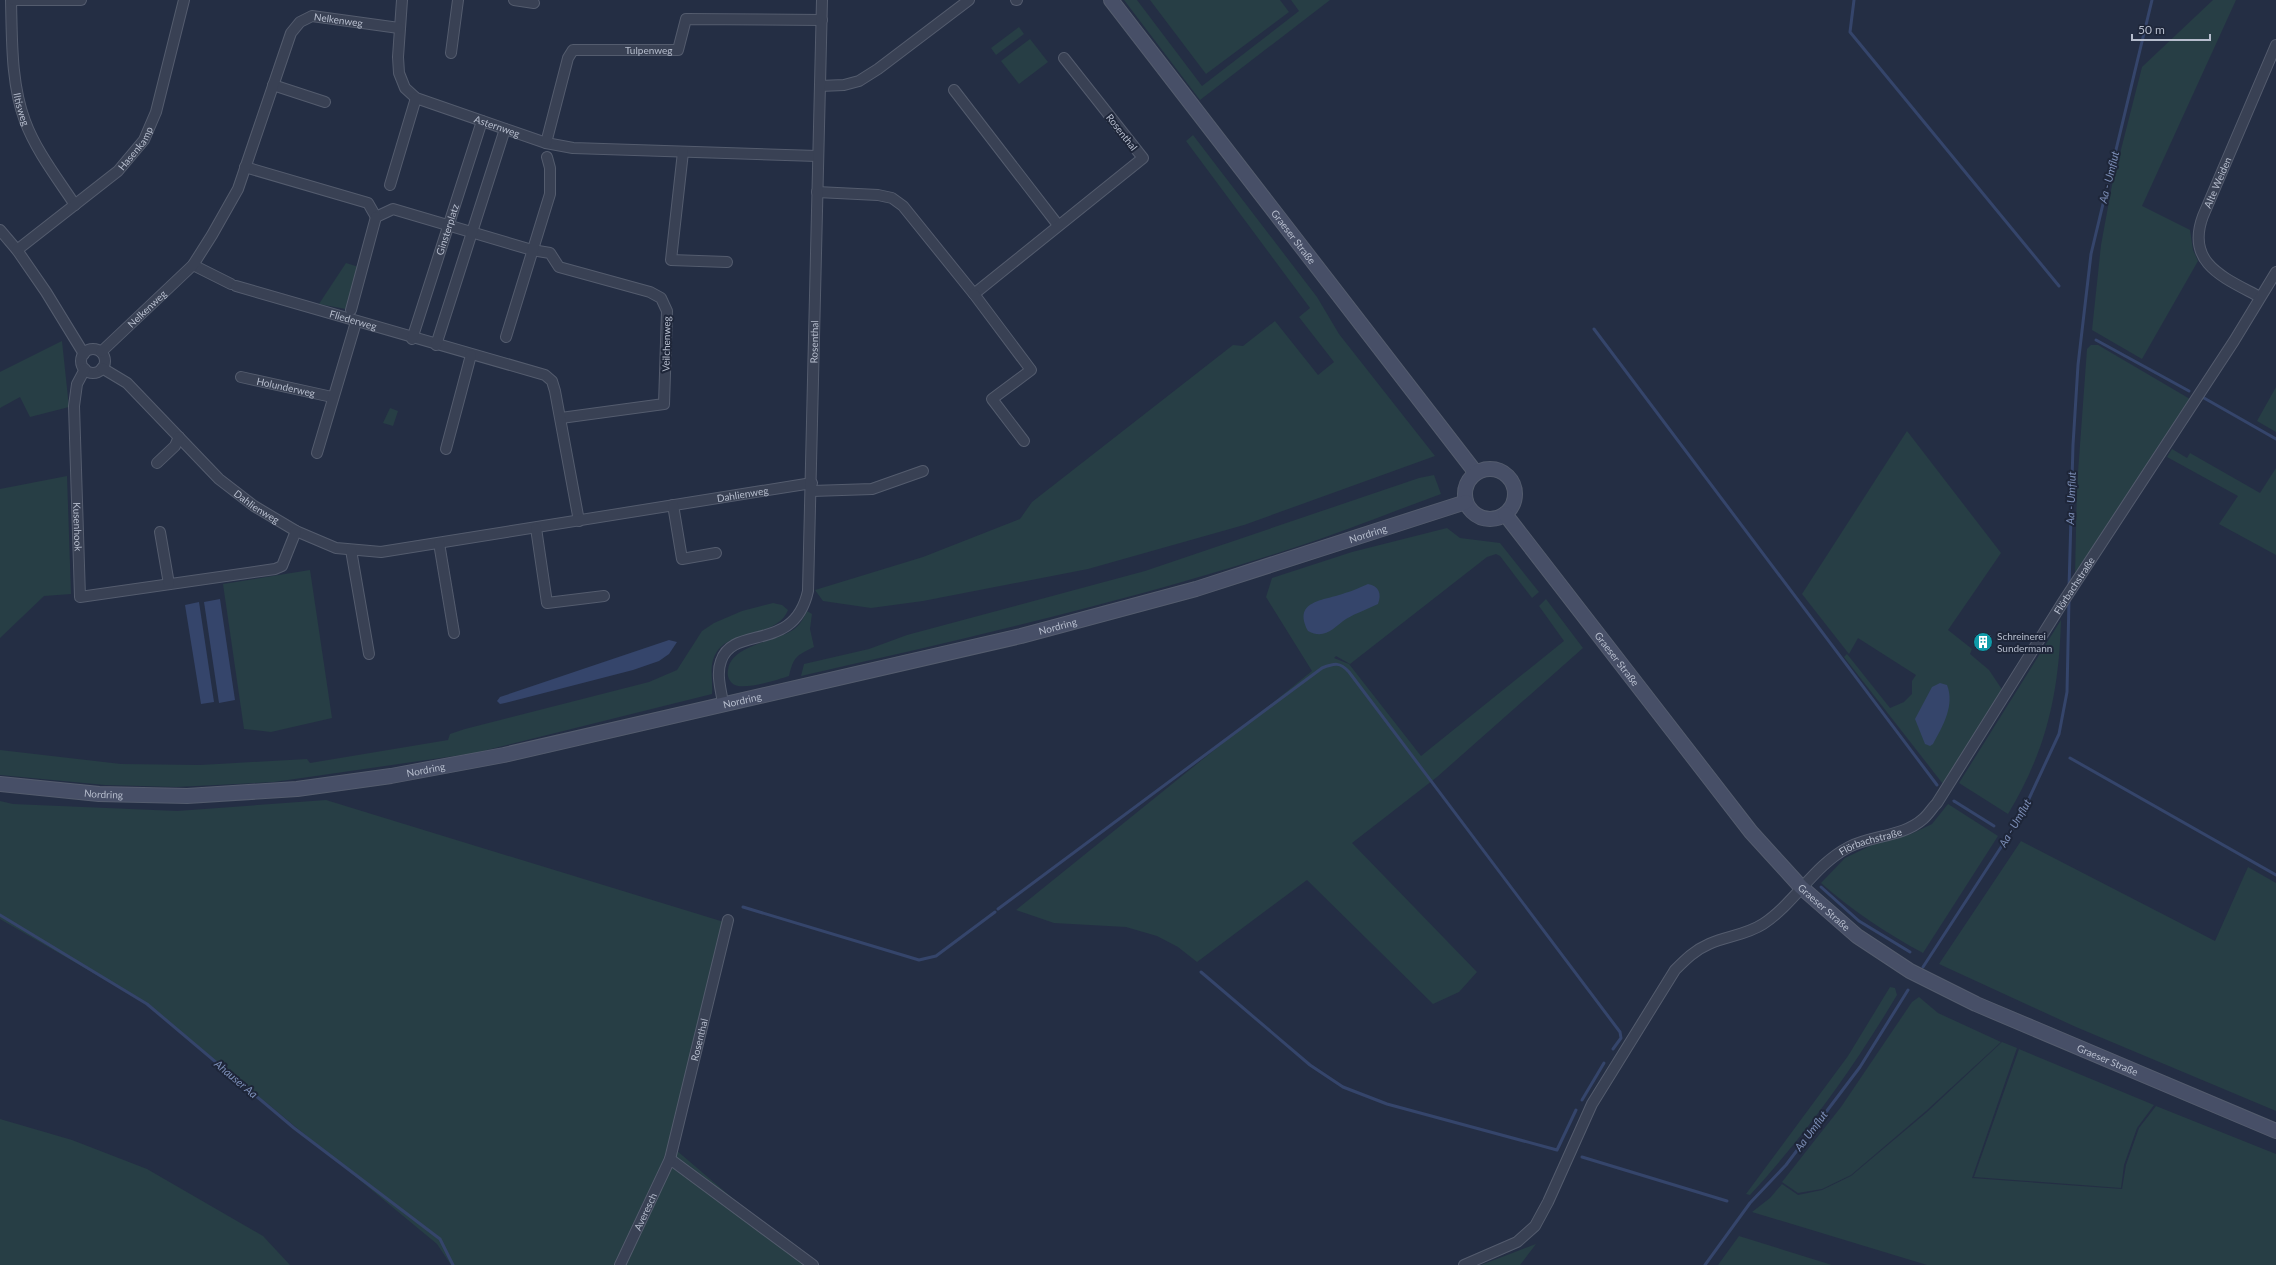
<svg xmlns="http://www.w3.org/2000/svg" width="2276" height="1265" font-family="Lato,sans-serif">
<rect width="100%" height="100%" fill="#242e44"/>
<g fill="#273e45">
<path d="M1124,0h13l65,86 97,-75 -8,-11h39l-130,100z"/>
<path d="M1150,0h130l9,12 -83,62z"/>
<path d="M2213,0h23l-94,206 48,24 3,20 5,11 -56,98 -50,-29 9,-85 11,-60 30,-118z"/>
<path d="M1019,27l5,7 -28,21 -5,-7z"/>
<path d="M1030,39l18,23 -29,22 -18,-23z"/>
<path d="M1193,135l124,162 22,37 96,122 -191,69 -156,44 -165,32 -52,7 -48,-7 -8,-11 108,-33 97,-38 12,-17 201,-157 10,1 32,-25 43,54 16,-13 -35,-45 11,-9 -124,-167z"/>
<path d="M346,263l16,5 -11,42 -32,-6z"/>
<path d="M62,341l7,66 -39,10 -10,-20 -20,11v-36z"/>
<path d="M2091,345h7l92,54 -115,177 2,-90 10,-137z"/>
<path d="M2276,387v45l-19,-11z"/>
<path d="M390,408l8,3 -5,15 -10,-3z"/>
<path d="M1907,431l94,122 -53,77 24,19 -2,5 19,16 14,21 -60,93 -99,-127 3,-3 43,54 14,-6 8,-8v-13l4,-6 -58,-37 -9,16 -47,-60z"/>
<path d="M2172,449l15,9 3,-5 70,40 16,-25v87l-57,-31 19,-28 -71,-39z"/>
<path d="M1434,475l7,19c-50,18 -100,39 -151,55 -160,52 -325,90 -489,127l3,-12 65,-15 38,-14 238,-64 274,-93z"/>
<path d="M67,476l4,118 -27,2 -44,42v-149z"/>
<path d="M1447,528l13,10 40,5 39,49 -7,6 -32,-42 -4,-2 -9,3 -137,107 -14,-8 -2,2 15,6 72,92 143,-115 -25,-35 7,-7 37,49 -146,129 -85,66 125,129 -18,20 -26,12 -126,-124 -110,82 -19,-15 -21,-11 -31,-9 -72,-4 -38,-13 296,-239 -46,-74 6,-19 80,-26z"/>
<path d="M310,570l22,148 -61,14 -27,-3 -21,-145z"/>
<path d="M773,603l9,2 6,5c-12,31 -65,16 -75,50 -3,10 0,23 -1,34l-237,59 -201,29 -98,5 -71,-2 -105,-10v-25l121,14 79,1 107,-6 3,4 138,-23 2,-6 15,-5 184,-47 28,-12 25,-39 12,-8 28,-12z"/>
<path d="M807,611l5,3 -2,15 4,18c-18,9 -20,9 -25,29 -12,4 -47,15 -56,8 -5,-4 -6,-9 -5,-14 3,-25 47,-28 65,-40 7,-5 10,-11 14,-19z"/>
<path d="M2061,620c-2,74 -15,131 -53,194l-49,-31z"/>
<path d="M326,800l398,122 -48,228 135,115h-360l-14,-21 -290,-240 -147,-85v-118l13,3 164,7z"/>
<path d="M1948,804l50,32 -75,117c-37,-20 -70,-42 -102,-70l24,-25 27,-13 39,-11 21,-10z"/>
<path d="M2021,841l194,100 33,-74 28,16v228l-200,-84 -137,-63z"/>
<path d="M1890,987l5,1 2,7c-43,72 -90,138 -147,200l-4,-1 102,-138z"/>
<path d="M1919,997l19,16 63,29 -75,69 -75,64 -29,14 -24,4 -16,-11 59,-75 71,-105z"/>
<path d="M2002,1042l15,6 -45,130 150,11 4,-24 13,-37 17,-22 120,48v111h-349l-175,-53 18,-14 12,-14 16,11 24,-5 29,-14 76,-64z"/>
<path d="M2019,1049l135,56 -17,23 -13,37 -3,23 -147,-11z"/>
<path d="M0,1119l72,21 75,29 116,67 27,29h-290z"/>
<path d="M1739,1236l93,29h-114z"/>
<path d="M1536,1244l-16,21h-39z"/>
</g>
<g fill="#35456b">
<path d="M1368,584c11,2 14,10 10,20 -10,5 -22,9 -32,15 -13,9 -21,21 -38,12 -16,-31 16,-30 37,-38 8,-2 15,-6 23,-9z"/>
<path d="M220,599l15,101 -16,3 -15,-101z"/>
<path d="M199,602l15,100 -13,2 -16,-99z"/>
<path d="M669,640l8,2 -8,12 -10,7 -26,9 -128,33 -5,1 -3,-3 3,-4z"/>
<path d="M1940,683l7,2c8,20 -4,41 -14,59l-3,2 -5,-2 -10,-25 17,-32z"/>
</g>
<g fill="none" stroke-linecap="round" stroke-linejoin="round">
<g stroke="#35456b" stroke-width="3">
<path d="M1854,0l-4,32 209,254"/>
<path d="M1594,329l343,456"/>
<path d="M2096,340l93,51"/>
<path d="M2204,398l72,41"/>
<path d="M2069,588l4,-143 5,-80 13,-111 61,-254"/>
<path d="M2070,758l206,117"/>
<path d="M1954,801l40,25"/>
<path d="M1821,887l38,34 51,31"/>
<path d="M743,907l176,53 17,-4 59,-44"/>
<path d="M998,909l324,-241c13,-5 18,-6 27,4l271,360 1,6 -8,11"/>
<path d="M0,915l147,89 147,124 146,111 13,26"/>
<path d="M1923,967l97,-149 39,-84 8,-42 2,-93"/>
<path d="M1201,972l109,93 33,22 44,17 170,46 19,-40"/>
<path d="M1582,1100l22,-37"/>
<path d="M1582,1157l145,44"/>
<path d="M1705,1265l45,-62 36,-38 74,-98 48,-77"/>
</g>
<defs>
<g id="street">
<path id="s1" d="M11,0c1,39 0,84 14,121 11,30 33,58 50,84"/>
<path d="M14,0h67"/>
<path id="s2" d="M402,0l-4,57 1,16 6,15 11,10 130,45 27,5 244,8"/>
<path d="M514,0l20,3"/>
<path d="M1016,0h1"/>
<path d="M451,53l7,-53"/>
<path d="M273,85l52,17"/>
<path d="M820,86l24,-1 15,-4 19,-12 91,-69"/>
<path d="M954,90l104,135"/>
<path id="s3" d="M546,143l22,-85 5,-8h105l8,-31 136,1"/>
<path d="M683,152l-12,108 56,2"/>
<path d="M245,167l123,36 8,14"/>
<path d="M390,185l26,-87"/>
<path d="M817,192l61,3 14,3 11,8 71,88 169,-136 -79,-100"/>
<path d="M376,217l17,-8 139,41 18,3 9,14 91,25 11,6 6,13 -3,93 -103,14"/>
<path d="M0,230l17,20 29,42 38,62"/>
<path id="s4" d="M17,250l101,-79 26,-31 12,-28 28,-112"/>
<path d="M193,265l38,19"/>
<path id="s5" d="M236,286l309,89 7,6 3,10 24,130"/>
<path d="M974,294l57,76 -39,29 32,42"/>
<path id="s6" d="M2260,297c-35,-19 -75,-33 -57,-81l73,-171"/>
<path d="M351,310l25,-93"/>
<path d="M506,337l44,-143v-26l-3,-11"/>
<path id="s7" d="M412,339l70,-218"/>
<path d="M436,345l69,-216"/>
<circle cx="93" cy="361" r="12"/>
<path id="s8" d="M101,352l92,-87 19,-30 26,-46 53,-156 9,-11 12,-6 87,12"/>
<path id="s9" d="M102,368l25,15 92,96 35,27 42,25 40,17 45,4 431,-69"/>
<path id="s10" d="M85,369l-8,15 -3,22 6,191 195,-28 7,-3 14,-35"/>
<path id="s11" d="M241,377l91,20"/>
<path d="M446,449l25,-94"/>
<path d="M317,453l39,-131"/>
<path d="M157,463l18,-17 4,-9"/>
<path d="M812,491l60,-2 51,-18"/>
<path d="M673,505l9,54 34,-6"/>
<path d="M536,528l11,75 57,-7"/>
<path d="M160,532l9,52"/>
<path d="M439,543l15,90"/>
<path d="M351,550l18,104"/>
<path id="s12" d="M723,703c-2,-13 -7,-29 -2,-42 12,-37 73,-7 87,-70l14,-591"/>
<path d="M670,1159l143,106"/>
<path id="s13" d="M620,1265l50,-106 58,-239"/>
<path id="s14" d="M1464,1265l53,-23 18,-16 13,-24 44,-98 83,-134c11,-11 20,-20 34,-26 18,-8 37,-9 54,-20 32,-21 51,-59 86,-77 23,-12 54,-10 74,-28 5,-4 9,-11 14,-16l126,-201 171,-261 42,-69"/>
</g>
<g id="secondary">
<path id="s15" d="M1111,0l365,473"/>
<circle cx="1490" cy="494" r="25"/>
<path id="s16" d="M1505,514l246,318 50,55 56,49 53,35 66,33 300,127"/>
<path id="s17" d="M0,784l99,10 88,2 110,-7 94,-13 113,-21 517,-119 175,-47 270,-87"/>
</g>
</defs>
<use href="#street" stroke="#545c6e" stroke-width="12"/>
<use href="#secondary" stroke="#545c6e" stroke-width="16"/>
<use href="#street" stroke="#394154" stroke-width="10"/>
<use href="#secondary" stroke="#474f67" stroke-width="14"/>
</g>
<defs>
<symbol id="building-disc" viewBox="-11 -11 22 22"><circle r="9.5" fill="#0f9aa8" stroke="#1e2639"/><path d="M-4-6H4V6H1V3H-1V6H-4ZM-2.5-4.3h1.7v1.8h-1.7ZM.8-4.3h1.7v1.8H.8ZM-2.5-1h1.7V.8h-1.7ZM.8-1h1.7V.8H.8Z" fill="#fff"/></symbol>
</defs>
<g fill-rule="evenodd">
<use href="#building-disc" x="1972" y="631" width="22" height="22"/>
</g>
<g text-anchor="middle" stroke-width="4" stroke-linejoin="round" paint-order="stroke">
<g font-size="10" fill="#b6bdcd" stroke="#1e2639">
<text dy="4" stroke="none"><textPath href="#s8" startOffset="434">Nelkenweg</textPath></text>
<text dy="4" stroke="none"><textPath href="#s3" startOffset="173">Tulpenweg</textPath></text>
<text dy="4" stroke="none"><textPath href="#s1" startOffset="110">Iltisweg</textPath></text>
<text dy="4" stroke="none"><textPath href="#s2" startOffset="190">Asternweg</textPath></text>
<text transform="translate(1122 132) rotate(52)" y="4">Rosenthal</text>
<text dy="4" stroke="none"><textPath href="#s4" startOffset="157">Hasenkamp</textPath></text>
<text dy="4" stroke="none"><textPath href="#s6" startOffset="149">Alte Weiden</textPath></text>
<text dy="4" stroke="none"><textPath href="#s7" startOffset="115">Ginsterplatz</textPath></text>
<text dy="4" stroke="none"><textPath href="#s15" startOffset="299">Graeser Straße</textPath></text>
<text dy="4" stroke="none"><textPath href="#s8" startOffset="63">Nelkenweg</textPath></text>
<text dy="4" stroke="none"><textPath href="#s5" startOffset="122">Fliederweg</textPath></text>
<text dy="4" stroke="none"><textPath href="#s12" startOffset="411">Rosenthal</textPath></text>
<text transform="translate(666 344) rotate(-89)" y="4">Veilchenweg</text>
<text dy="4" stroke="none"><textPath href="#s11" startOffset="46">Holunderweg</textPath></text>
<text dy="4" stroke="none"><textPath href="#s9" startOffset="710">Dahlienweg</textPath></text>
<text dy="4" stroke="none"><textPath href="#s9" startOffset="209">Dahlienweg</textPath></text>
<text dy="4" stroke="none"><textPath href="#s10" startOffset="160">Kusenhook</textPath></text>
<text dy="4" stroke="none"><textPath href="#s17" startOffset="1400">Nordring</textPath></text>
<text dy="4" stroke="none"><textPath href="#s14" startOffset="949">Flörbachstraße</textPath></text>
<text dy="4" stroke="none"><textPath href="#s17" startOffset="1076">Nordring</textPath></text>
<text dy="4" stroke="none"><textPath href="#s16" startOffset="183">Graeser Straße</textPath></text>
<text dy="4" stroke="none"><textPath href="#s17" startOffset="752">Nordring</textPath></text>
<text dy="4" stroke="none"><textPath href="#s17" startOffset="428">Nordring</textPath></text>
<text dy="4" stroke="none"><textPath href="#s17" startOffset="104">Nordring</textPath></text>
<text dy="4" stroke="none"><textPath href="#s14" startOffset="613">Flörbachstraße</textPath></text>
<text dy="4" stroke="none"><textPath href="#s16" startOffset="507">Graeser Straße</textPath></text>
<text dy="4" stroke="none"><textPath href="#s13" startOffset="240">Rosenthal</textPath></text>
<text dy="4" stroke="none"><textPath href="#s16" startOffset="831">Graeser Straße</textPath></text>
<text dy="4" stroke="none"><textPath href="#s13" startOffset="59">Averesch</textPath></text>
</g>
<g font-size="10" fill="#b6bdcd" stroke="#1e2639" text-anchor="start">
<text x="1997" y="640">Schreinerei<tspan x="1997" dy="12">Sundermann</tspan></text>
</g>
<g font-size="11" font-style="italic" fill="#7c8eb7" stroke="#1e2639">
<text transform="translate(2109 177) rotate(-76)" y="4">Aa - Umflut</text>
<text transform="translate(2071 498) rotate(-88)" y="4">Aa - Umflut</text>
<text transform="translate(2015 823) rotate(-60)" y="4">Aa - Umflut</text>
<text transform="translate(236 1079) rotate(40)" y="4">Ahauser Aa</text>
<text transform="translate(1811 1131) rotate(-53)" y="4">Aa Umflut</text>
</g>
</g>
<path d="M2132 34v6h78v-6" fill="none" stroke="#b6bdcd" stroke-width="2"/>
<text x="2138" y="34" font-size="12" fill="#b6bdcd" stroke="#1e2639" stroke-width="3" paint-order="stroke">50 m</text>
</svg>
